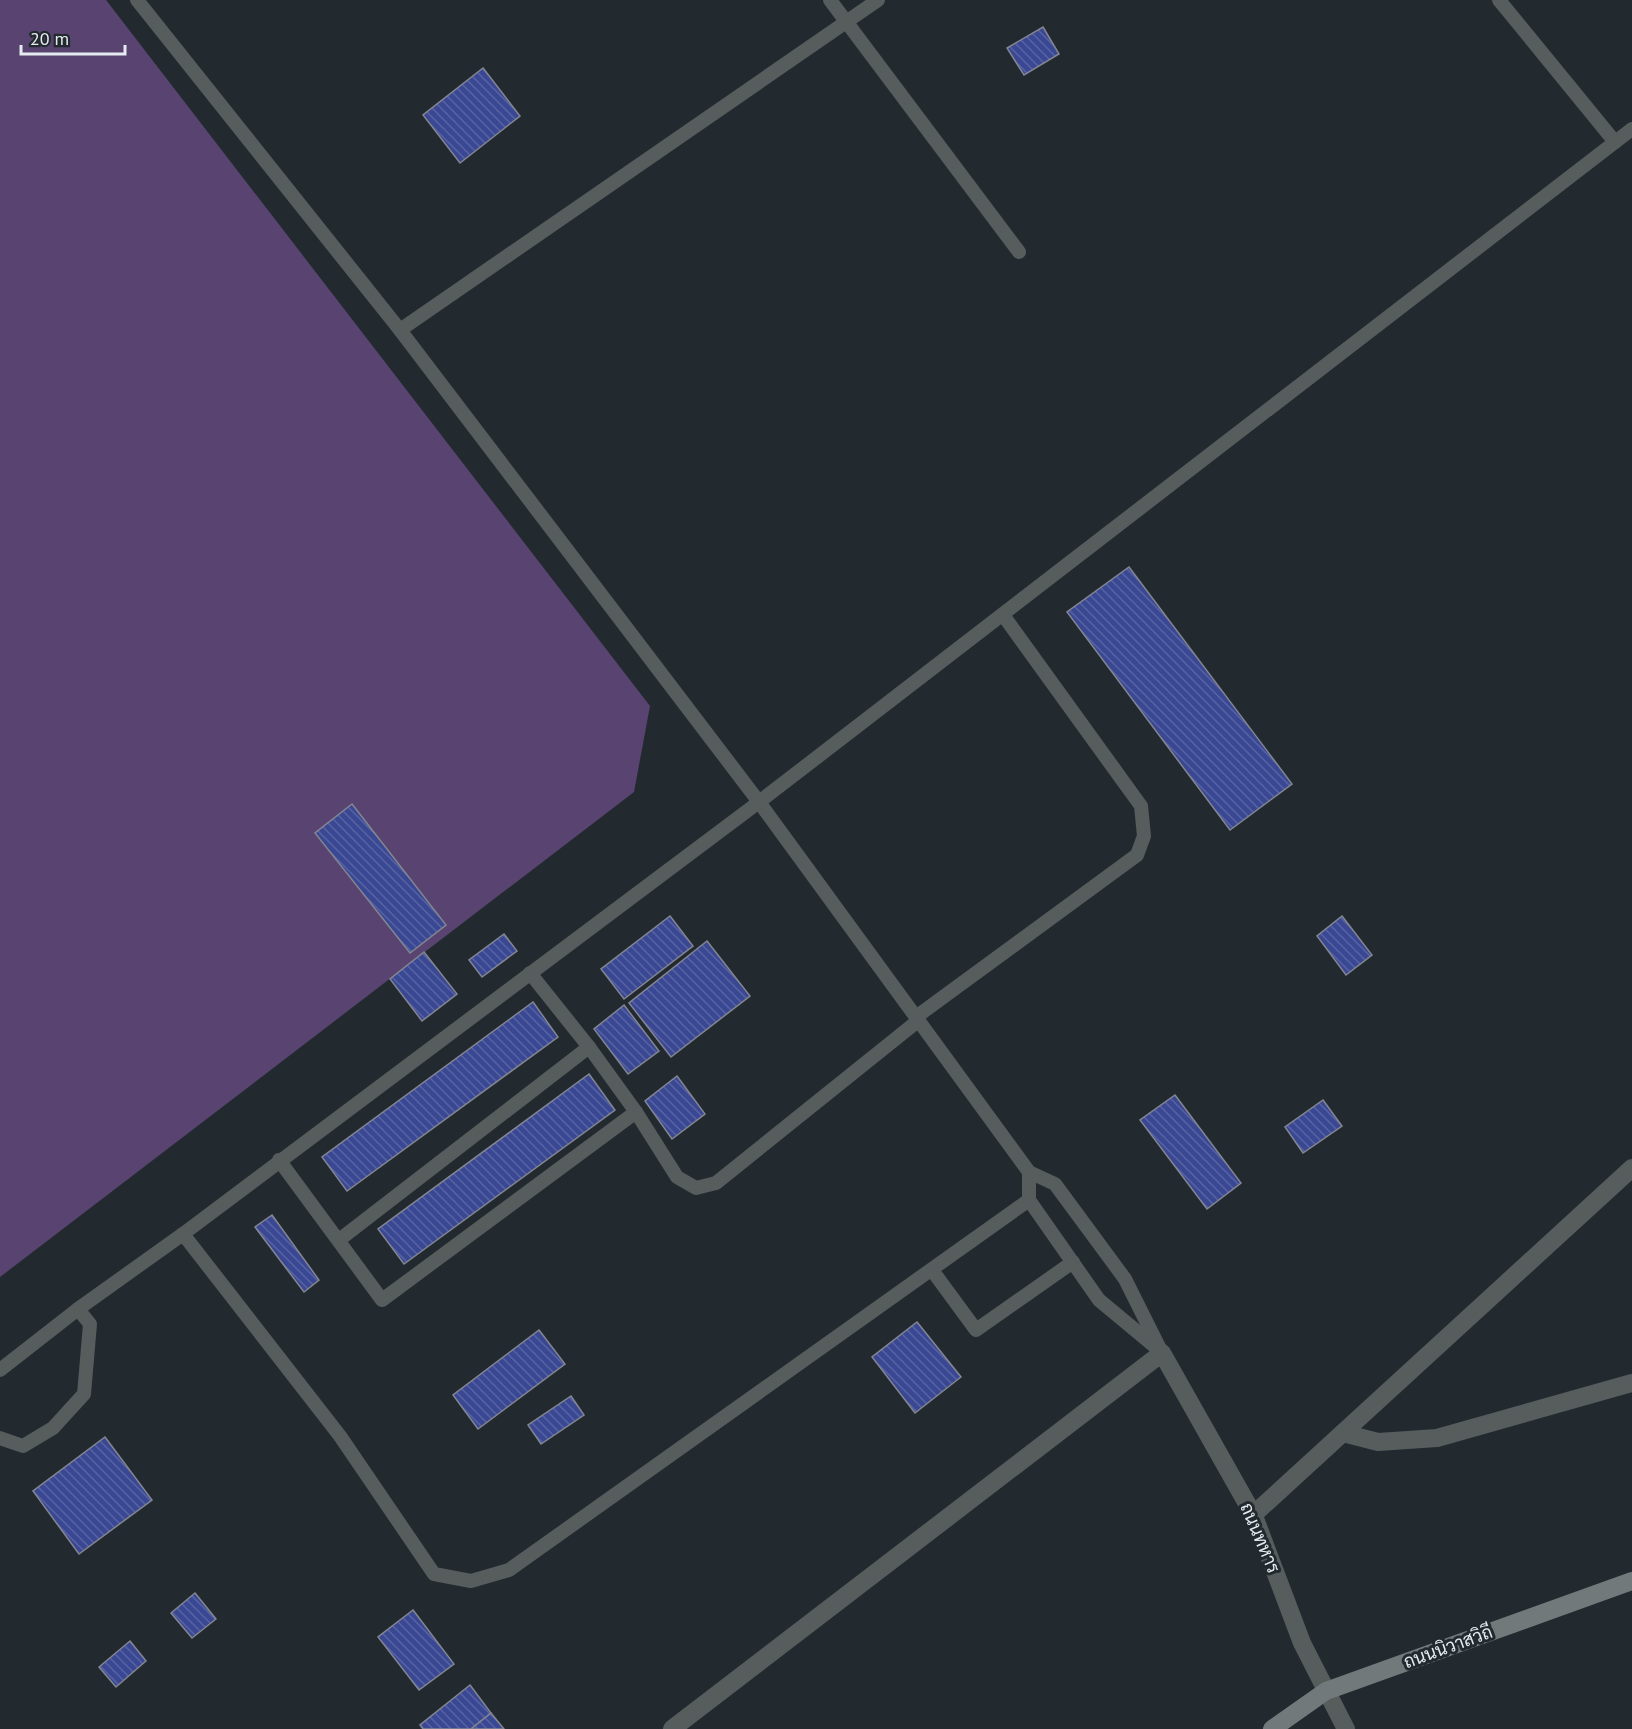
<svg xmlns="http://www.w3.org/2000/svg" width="1632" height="1729" font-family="'PT Sans',Sarabun,sans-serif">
<defs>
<pattern id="building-back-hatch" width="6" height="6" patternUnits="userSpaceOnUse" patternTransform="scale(1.5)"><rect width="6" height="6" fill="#3a4894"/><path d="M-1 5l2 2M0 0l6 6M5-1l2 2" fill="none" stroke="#5663a3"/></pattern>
</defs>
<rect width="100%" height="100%" fill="#222a30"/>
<path fill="#594471" d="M0,0h106l544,706 -16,86 -634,485z"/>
<g fill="url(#building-back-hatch)" stroke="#838690" stroke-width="1.5">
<path d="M1043,27l16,27 -35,21 -17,-27z"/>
<path d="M483,68l37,48 -60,47 -37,-48z"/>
<path d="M1129,567l163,217 -62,46 -163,-218z"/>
<path d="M352,804l94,121 -36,28 -95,-120z"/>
<path d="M670,916l23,30 -69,53 -23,-30z"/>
<path d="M1342,916l30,39 -26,20 -29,-39z"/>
<path d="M504,934l13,17 -35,26 -13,-17z"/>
<path d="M707,941l43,55 -79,61 -42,-54z"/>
<path d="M424,952l33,42 -35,27 -32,-42z"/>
<path d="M533,1002l25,35 -211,154 -25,-34z"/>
<path d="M624,1005l35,46 -31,23 -34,-45z"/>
<path d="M589,1074l26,36 -211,154 -26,-35z"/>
<path d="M677,1076l28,38 -33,25 -27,-38z"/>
<path d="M1175,1095l66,88 -34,26 -67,-89z"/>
<path d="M1323,1100l19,26 -39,27 -18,-26z"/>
<path d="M272,1215l47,65 -15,12 -49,-65z"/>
<path d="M917,1322l44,55 -46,36 -43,-56z"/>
<path d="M539,1330l26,34 -87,65 -25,-34z"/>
<path d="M571,1396l13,19 -43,29 -13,-19z"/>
<path d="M105,1437l47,63 -73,54 -46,-63z"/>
<path d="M195,1593l21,26 -24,19 -21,-25z"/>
<path d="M413,1610l41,54 -35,26 -41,-53z"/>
<path d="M130,1641l16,20 -30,26 -17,-20z"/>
<path d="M470,1685l21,28 -20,16h-48l-3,-4z"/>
<path d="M491,1713l13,16h-33z"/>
</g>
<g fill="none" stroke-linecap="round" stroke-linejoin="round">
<g stroke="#575c5d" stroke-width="14">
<path d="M137,0l263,330 359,472 270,370 26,12 70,95 37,74"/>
<path d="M830,0l189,252"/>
<path d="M1499,0l116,142"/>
<path d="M400,330l478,-330"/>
<path d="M530,973l59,74 47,65 41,65 19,11 20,-5 203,-163"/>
<path d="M916,1017l221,-162 7,-19 -3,-30 -138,-191"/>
<path d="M279,1160l103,140 254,-188"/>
<path d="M1029,1172v28l70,100 59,49"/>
<path d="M183,1234l157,202 94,138 37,7 38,-11 520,-370"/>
<path d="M339,1240l250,-193"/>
<path d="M932,1270l44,60 97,-68"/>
<path d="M0,1370l78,-61 105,-75 576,-432 873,-673"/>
<path d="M0,1438l23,8 30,-18 31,-34 6,-70 -12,-15"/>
</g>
<g stroke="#575c5d" stroke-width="18">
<path d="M1343,1433l35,9 59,-4 195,-55"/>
<path d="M1253,1515l379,-347"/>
<path d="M672,1729l490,-376 92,163 48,127 44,86"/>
</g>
<path stroke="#71797a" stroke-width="18" d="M1272,1729l54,-38 306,-110"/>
</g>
<g text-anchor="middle" stroke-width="6" stroke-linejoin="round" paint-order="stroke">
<g font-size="18" fill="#e6ebef" stroke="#222a30">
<text transform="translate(1260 1538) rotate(67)" y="6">ถนนทหาร</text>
<text transform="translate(1448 1647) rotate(-20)" y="6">ถนนนิวาสวิถี</text>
</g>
</g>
<path d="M21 45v9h104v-9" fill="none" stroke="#e6ebef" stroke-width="3"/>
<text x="30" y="45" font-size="18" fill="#e6ebef" stroke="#222a30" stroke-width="4.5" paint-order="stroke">20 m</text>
</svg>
